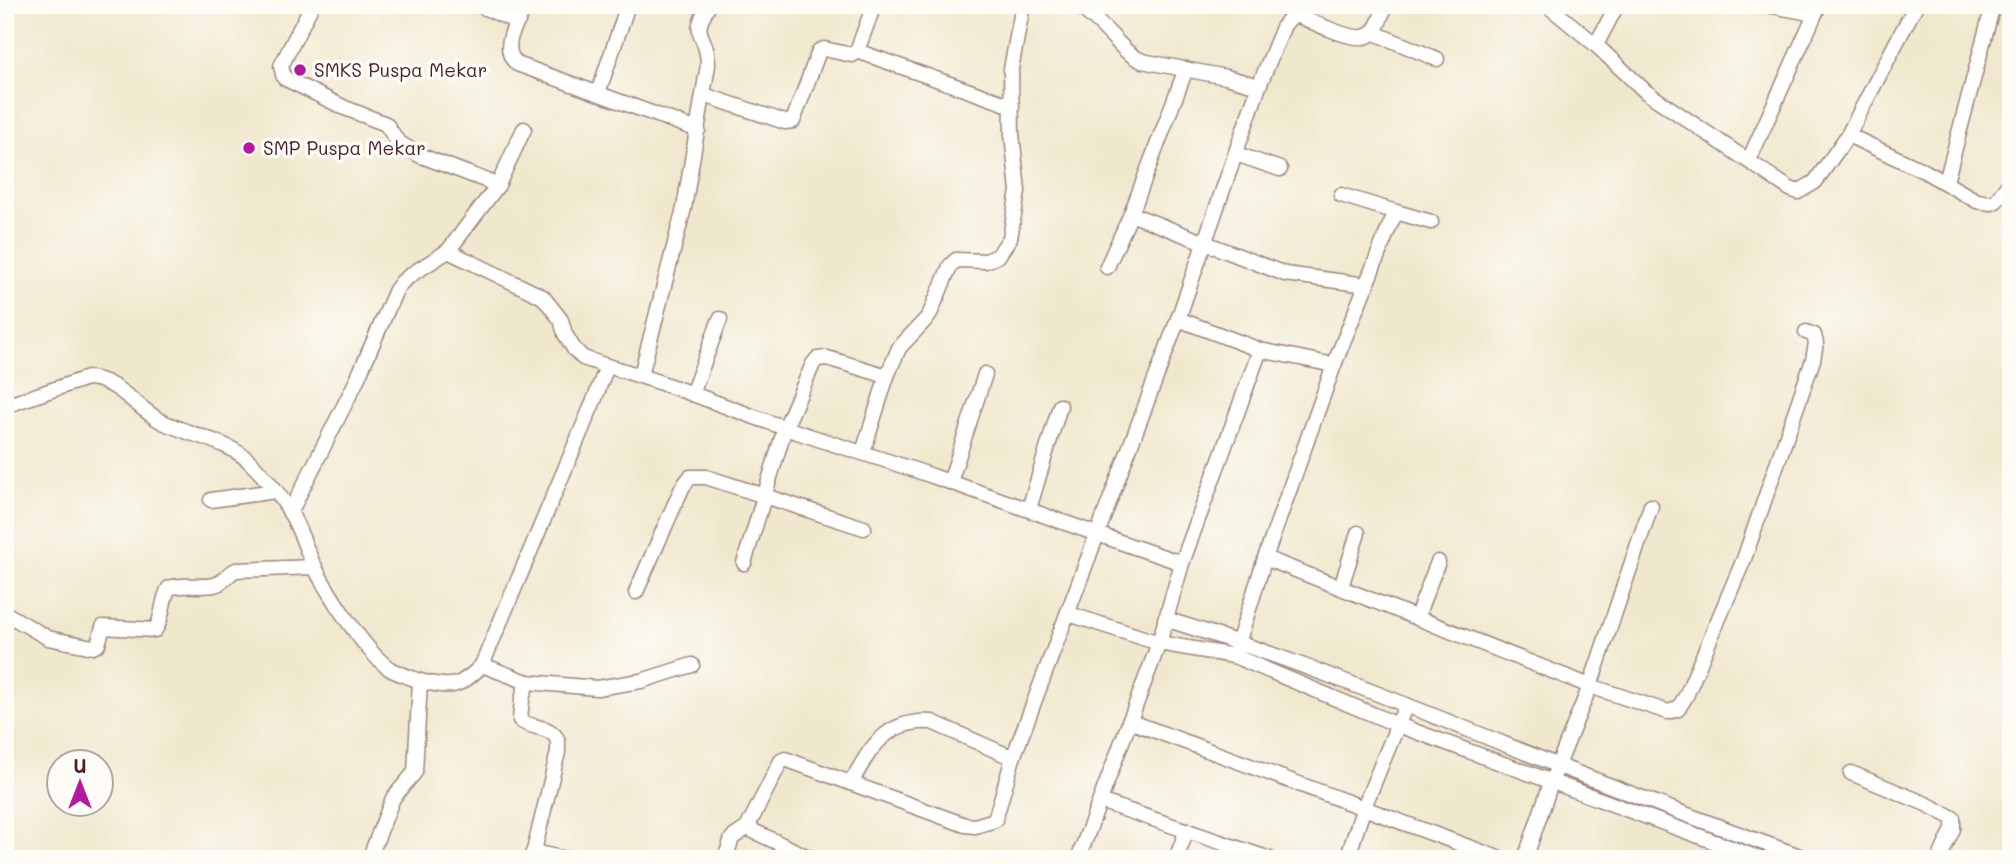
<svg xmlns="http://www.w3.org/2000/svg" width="2016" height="864" font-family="Mali,sans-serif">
<rect width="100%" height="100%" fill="#fdfcf7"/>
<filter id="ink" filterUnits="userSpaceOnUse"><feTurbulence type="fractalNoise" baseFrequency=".0143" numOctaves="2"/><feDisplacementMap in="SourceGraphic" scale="14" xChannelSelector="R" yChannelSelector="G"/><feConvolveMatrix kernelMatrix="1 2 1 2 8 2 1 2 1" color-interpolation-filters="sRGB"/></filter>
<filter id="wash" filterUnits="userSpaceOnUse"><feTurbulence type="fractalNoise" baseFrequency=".00686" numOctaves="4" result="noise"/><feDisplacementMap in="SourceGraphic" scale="28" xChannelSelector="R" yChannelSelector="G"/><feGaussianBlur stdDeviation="1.57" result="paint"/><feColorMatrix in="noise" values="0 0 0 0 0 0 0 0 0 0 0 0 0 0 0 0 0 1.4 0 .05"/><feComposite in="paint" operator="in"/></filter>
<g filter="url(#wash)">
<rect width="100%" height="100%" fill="#f0e8cd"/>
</g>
<g filter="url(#ink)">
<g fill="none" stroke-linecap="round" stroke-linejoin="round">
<defs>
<g id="minor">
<path d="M312,5l-31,61 3,12 61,30 41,16 12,18 21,13 79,30"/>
<path d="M479,5l38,17"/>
<path d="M527,5c-11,18 -28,43 -10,59l181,66"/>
<path d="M1078,5c9,8 18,15 26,23 14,13 20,25 38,33l84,16 33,9"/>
<path d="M1547,5l49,40 50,47 144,97 8,3 17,-10 33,-47 68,-130"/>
<path d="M1767,5l48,9 4,-9"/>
<path d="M1372,32l65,27"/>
<path d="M1596,45l21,-40"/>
<path d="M857,51l155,55"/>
<path d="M1186,69l-55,145 154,60 82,11"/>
<path d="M598,93l30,-88"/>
<path d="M704,95l81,27 8,-1 26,-70 5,-2 28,6 5,-4 17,-46"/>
<path d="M1848,135l78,37 51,29 14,2 5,-2 15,-20"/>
<path d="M1236,154l44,15"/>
<path d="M1749,160l66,-146"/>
<path d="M1946,182l47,-177"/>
<path d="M1341,195l55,17"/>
<path d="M448,251l95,46 18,23 4,14 9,15 9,9 24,8"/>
<path d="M1107,267l24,-53"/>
<path d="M1178,319l82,31 74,15"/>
<path d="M641,375l43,-167 24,-143c0,-34 -20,-26 1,-60"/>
<path d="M692,394l28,-75"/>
<path d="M5,406l82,-28c28,0 48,28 72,42 28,15 69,20 91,42 15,15 30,32 40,50 10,17 16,37 24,54 14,27 51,86 76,103 9,5 20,8 30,12"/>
<path d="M863,452l24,-76 12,-28 30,-32 21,-50 6,-6 30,1 12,-5 12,-18 8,-47 -6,-57 -1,-65 12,-64"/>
<path d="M950,482l35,-108"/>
<path d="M211,500l64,-9"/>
<path d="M1029,509l31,-103"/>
<path d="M290,513l65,-129 41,-94 6,-8 10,-8 36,-23 50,-66 26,-56"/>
<path d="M1265,558l325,128 78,26 10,-3 8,-13 58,-137 69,-199 3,-17 -2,-8 -8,-3"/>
<path d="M744,563l41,-135 28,-64 4,-5 10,-1 60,18"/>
<path d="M1341,587l17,-54"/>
<path d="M636,592l46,-104 8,-11h16l158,51"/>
<path d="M5,613l43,25 45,9 5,-3 5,-17 52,3c9,-12 6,-29 14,-42 14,-5 30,0 45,-3 10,-2 13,-11 22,-15l79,-3"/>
<path d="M1069,614l90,29 75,13 164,69 363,134"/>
<path d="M1417,616l21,-54"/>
<path d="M1165,619c134,41 264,95 394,147 82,32 165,63 249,93"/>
<path d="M1236,650l29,-92 69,-193 56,-140 6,-13 35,10"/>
<path d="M482,665l45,17 -5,17 -2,21c12,10 31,4 38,21v11l-26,107"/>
<path d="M527,682l70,6 44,-7 51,-16"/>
<path d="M1129,721l372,138"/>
<path d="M1851,773l75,31 27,14v11l-14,30"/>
<path d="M851,783c19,-35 35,-64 81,-61l81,36"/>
<path d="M1100,801l170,58"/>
<path d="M747,828l65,31"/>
<path d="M533,852l34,7"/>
<path d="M369,859l24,-61 22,-26 5,-91c31,7 39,8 62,-16l113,-267 12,-32c60,16 117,41 176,61 50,18 102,32 152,50 82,28 164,59 247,86"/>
<path d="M725,859l7,-21 15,-10 34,-67 4,-2 180,66 10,1 20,-6 18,-62 165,-439 81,-233 25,-61 7,-8 8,-1c15,6 56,28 70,19 10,-7 12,-19 16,-30"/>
<path d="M1078,859l81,-216 23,-80 78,-213"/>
<path d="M1176,859l11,-29"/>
<path d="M1347,859l17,-52 42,-102"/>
<path d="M1525,859l27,-79 38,-94 61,-180"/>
</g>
</defs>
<use href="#minor" stroke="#9d847c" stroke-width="17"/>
<use href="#minor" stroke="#fff" stroke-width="14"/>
</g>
</g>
<g fill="#b5179e" stroke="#fdfcf7" stroke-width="2.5">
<circle cx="300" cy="70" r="7"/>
<circle cx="249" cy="148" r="7"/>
</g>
<g text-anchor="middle" stroke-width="7" stroke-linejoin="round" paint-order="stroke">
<g font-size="19" fill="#4a1f2b" stroke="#fdfcf7" text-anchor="start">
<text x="314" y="77">SMKS Puspa Mekar</text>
<text x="263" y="155">SMP Puspa Mekar</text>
</g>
</g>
<rect width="2016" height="864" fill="none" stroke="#fdfcf7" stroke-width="28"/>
<g transform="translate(80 783)"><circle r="33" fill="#fdfcf7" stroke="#b5a4a5" stroke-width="2"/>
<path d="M0-5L12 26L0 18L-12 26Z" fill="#b5179e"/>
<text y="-10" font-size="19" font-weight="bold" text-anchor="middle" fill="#4a1f2b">U</text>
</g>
</svg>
